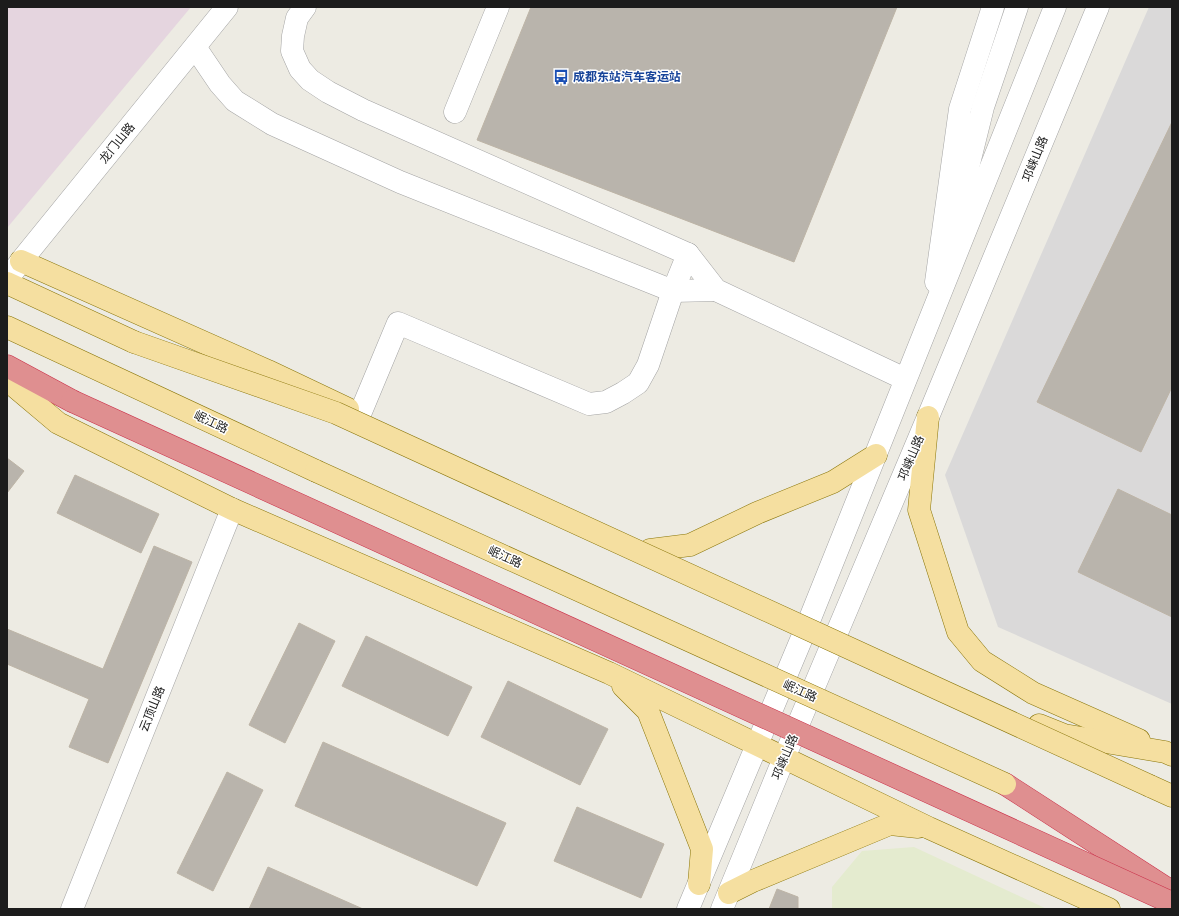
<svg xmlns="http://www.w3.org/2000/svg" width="1179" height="916" font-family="Signika,'Noto Sans SC',sans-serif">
<rect width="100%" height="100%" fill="#edebe3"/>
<path fill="#dad9d9" d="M1149,7h23v697l-174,-77 -53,-152z"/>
<path fill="#e5d5df" d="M7,7h184l-184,221z"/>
<path fill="#e4ebcf" d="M914,847l133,62h-215v-22l30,-36z"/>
<g fill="#b9b4ac" stroke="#bdb4a6">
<path d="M531,7h366l-103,255 -317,-122z"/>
<path d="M1172,122v265l-31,65 -104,-50z"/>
<path d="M7,458l17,13 -17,22z"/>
<path d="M75,475l84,39 -18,39 -84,-40z"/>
<path d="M1118,489l54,26v102l-94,-45z"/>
<path d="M154,546l38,16 -84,201 -39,-16 20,-48 -82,-35v-35l96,40z"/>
<path d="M299,623l36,18 -50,102 -36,-18z"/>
<path d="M366,636l106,51 -24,49 -106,-50z"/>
<path d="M508,681l100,48 -28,56 -99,-48z"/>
<path d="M323,742l183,81 -29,63 -182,-80z"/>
<path d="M227,772l36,18 -50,101 -36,-18z"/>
<path d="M577,807l87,37 -23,54 -87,-37z"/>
<path d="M268,867l95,42h-114z"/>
<path d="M777,889l21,8v12h-29z"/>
</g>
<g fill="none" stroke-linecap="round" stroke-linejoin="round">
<defs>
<g id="minor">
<path d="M305,7l-8,11 -4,18 -1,15 8,18 10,11 18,12 35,18 325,144 28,36 189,89"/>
<path d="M195,47l25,37 15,17 37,23 128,58 273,109 43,-1"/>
<path d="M455,112l43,-105"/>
<path d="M951,236l32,-129 34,-100"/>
<path d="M7,280l14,-19 206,-254"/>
<path d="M936,282l24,-173 33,-102"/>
<path d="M360,414l38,-91 191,81 17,-2 17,-9 15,-10 10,-18 25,-74 15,-37"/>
<path d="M72,909l160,-400"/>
<path d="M688,909l121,-288 246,-614"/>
<path d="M722,909l62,-151 144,-341 170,-410"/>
</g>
<g id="major">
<path d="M21,261l247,110 80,38"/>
<path d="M7,283l127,59"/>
<path d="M7,327l309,144"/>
<path d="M7,380l51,43 174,86 377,164 320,155 180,81"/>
<path d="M928,417l-9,93 39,122 24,29 51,32 106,47"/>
<path d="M650,550l40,-5 67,-32 76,-31 43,-27"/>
<path d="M623,686l25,25 54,138 -3,35"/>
<path d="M1039,725l25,10 101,17 7,3"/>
<path d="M1150,786l22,10"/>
<path d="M729,893l24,-12 137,-57 28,3"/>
</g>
<g id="highway">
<path d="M7,366l65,35"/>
<path d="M1005,784l167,108"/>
</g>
</defs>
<use href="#minor" stroke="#a3a3a3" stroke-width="23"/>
<use href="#major" stroke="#8a760a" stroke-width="23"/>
<use href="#highway" stroke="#ca3049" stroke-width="23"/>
<use href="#minor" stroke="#fff" stroke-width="22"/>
<use href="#major" stroke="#f5dfa0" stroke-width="22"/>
<use href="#highway" stroke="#df8f90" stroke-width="22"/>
<defs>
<g id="major-bridge">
<path d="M134,342l202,71 814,373"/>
<path d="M316,471l689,313"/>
</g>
<path id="highway-bridge" d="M72,401l1100,502"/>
</defs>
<use href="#major-bridge" stroke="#8a760a" stroke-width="23" stroke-linecap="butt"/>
<use href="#highway-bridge" stroke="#ca3049" stroke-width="23" stroke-linecap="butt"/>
<use href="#major-bridge" stroke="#f5dfa0" stroke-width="22"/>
<use href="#highway-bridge" stroke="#df8f90" stroke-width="22"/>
</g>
<defs>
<symbol id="bus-bare" viewBox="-9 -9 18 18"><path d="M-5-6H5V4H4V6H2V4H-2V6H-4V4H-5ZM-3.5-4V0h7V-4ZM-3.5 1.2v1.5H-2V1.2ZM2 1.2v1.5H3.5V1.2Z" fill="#1a4fb4" stroke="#fff" stroke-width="2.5" paint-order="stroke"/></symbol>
</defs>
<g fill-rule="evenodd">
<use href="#bus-bare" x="550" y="66" width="22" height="22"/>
</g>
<g text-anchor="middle" stroke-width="3" stroke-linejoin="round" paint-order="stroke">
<g font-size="12" font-weight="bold" fill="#164399" stroke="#fff" text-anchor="start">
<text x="573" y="81">成都东站汽车客运站</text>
</g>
<g font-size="12" fill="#1c1c1c" stroke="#fff">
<text transform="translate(117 143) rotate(-51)" y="4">龙门山路</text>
<text transform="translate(1035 159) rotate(-68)" y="4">邛崃山路</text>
<text transform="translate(211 422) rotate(25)" y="4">岷江路</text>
<text transform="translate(911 458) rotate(-67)" y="4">邛崃山路</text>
<text transform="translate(505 557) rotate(24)" y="4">岷江路</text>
<text transform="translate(800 691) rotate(24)" y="4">岷江路</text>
<text transform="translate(152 709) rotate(-68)" y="4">云顶山路</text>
<text transform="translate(785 757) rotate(-67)" y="4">邛崃山路</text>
</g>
</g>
<rect width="1179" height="916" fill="none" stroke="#1c1c1c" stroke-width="16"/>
</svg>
